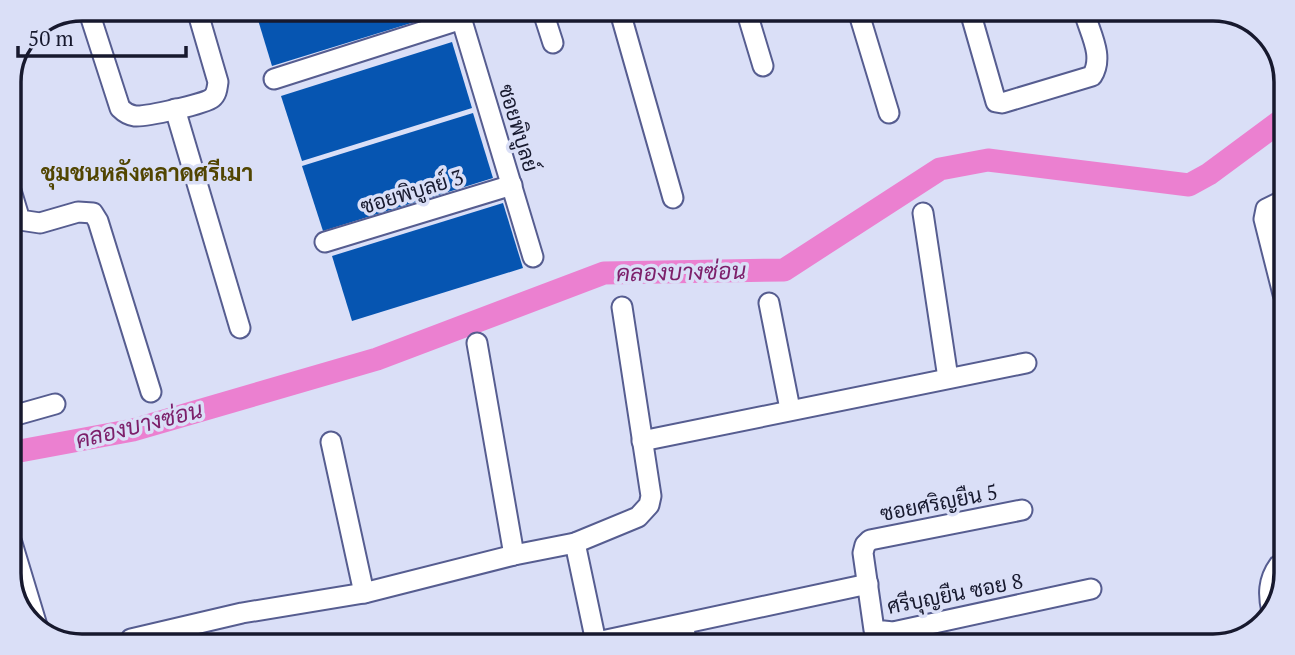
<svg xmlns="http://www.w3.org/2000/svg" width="1295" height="655" font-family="'PT Serif',Sarabun,serif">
<rect width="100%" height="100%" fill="#dadff7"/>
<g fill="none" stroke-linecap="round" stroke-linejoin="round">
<path stroke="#eb80d0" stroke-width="23" d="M9,453l124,-23 244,-71 227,-86 180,-3 156,-101 48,-9 201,25 20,-11 77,-57"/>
</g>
<g fill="#0655b1">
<path d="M255,10l191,1 1,1 -175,54z"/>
<path d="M452,42l20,66 -170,53 -21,-65z"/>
<path d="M473,113l20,65 -170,53 -21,-65z"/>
<path d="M503,203l20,65 -171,53 -20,-65z"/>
</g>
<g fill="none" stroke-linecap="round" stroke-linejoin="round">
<defs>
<g id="street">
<path d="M88,9l32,99c4,4 8,7 15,8 10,1 70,-12 77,-18 5,-4 5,-10 6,-16l-21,-72"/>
<path d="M459,11l74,246"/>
<path d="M543,12l10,31"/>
<path d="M620,12l53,186"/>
<path d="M747,13l16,53"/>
<path d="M859,14l30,99"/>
<path d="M971,15l25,87 6,1 90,-27c12,-19 -1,-41 -7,-61"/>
<path d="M274,79l188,-60"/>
<path d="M175,109l65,219"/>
<path d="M9,184l11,36 20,3 38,-11 15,1 5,8 53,171"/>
<path d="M923,213l25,165"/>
<path d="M325,242l187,-57"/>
<path d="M1283,294l-19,-75 2,-10 18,-9"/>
<path d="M769,303l21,106"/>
<path d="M477,343l37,212"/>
<path d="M9,417l46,-13"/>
<path d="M642,441l384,-78"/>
<path d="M331,442l33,151"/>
<path d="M1022,510l-152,30 -5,5 -2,8 11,77 19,2 198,-43"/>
<path d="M12,543l26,86"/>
<path d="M575,543l21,99"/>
<path d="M1272,612c-4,-17 -4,-32 7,-47"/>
<path d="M683,625l4,18"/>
<path d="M131,639l111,-26 122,-20 150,-38 61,-12 63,-26 11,-12 2,-9 -29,-189"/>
<path d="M597,642l271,-58"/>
</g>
</defs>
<use href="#street" stroke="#565d90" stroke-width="23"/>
<use href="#street" stroke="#fff" stroke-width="19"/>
</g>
<g text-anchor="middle" stroke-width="7" stroke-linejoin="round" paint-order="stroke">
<g font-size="21" fill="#17192e" stroke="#dadff7">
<text transform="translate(518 128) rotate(73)" y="7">ซอยพิบูลย์</text>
<text transform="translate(412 192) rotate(-17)" y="7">ซอยพิบูลย์ 3</text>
<text transform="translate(939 503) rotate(-11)" y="7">ซอยศริญยืน 5</text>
<text transform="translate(955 594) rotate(-11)" y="7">ศรีบุญยืน ซอย 8</text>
</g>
<g font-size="23" font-weight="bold" fill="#514501" stroke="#dadff7">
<text x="147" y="181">ชุมชนหลังตลาดศรีเมา</text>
</g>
<g font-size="23" font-style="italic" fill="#7d206b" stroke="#dadff7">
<text transform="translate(681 272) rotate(-1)" y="8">คลองบางซ่อน</text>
<text transform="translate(139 425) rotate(-14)" y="8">คลองบางซ่อน</text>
</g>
</g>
<path d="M0 0H1295V655H0ZM82 21H1213A61 61 0 0 1 1274 82V573A61 61 0 0 1 1213 634H82A61 61 0 0 1 21 573V82A61 61 0 0 1 82 21Z" fill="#dadff7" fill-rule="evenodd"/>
<path fill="none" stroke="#17192e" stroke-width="3.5" d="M82 21H1213A61 61 0 0 1 1274 82V573A61 61 0 0 1 1213 634H82A61 61 0 0 1 21 573V82A61 61 0 0 1 82 21Z"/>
<path d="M18 46v10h168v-10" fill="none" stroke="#17192e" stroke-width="3.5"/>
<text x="28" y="46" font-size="21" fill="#17192e" stroke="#dadff7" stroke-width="5" paint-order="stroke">50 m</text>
</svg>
